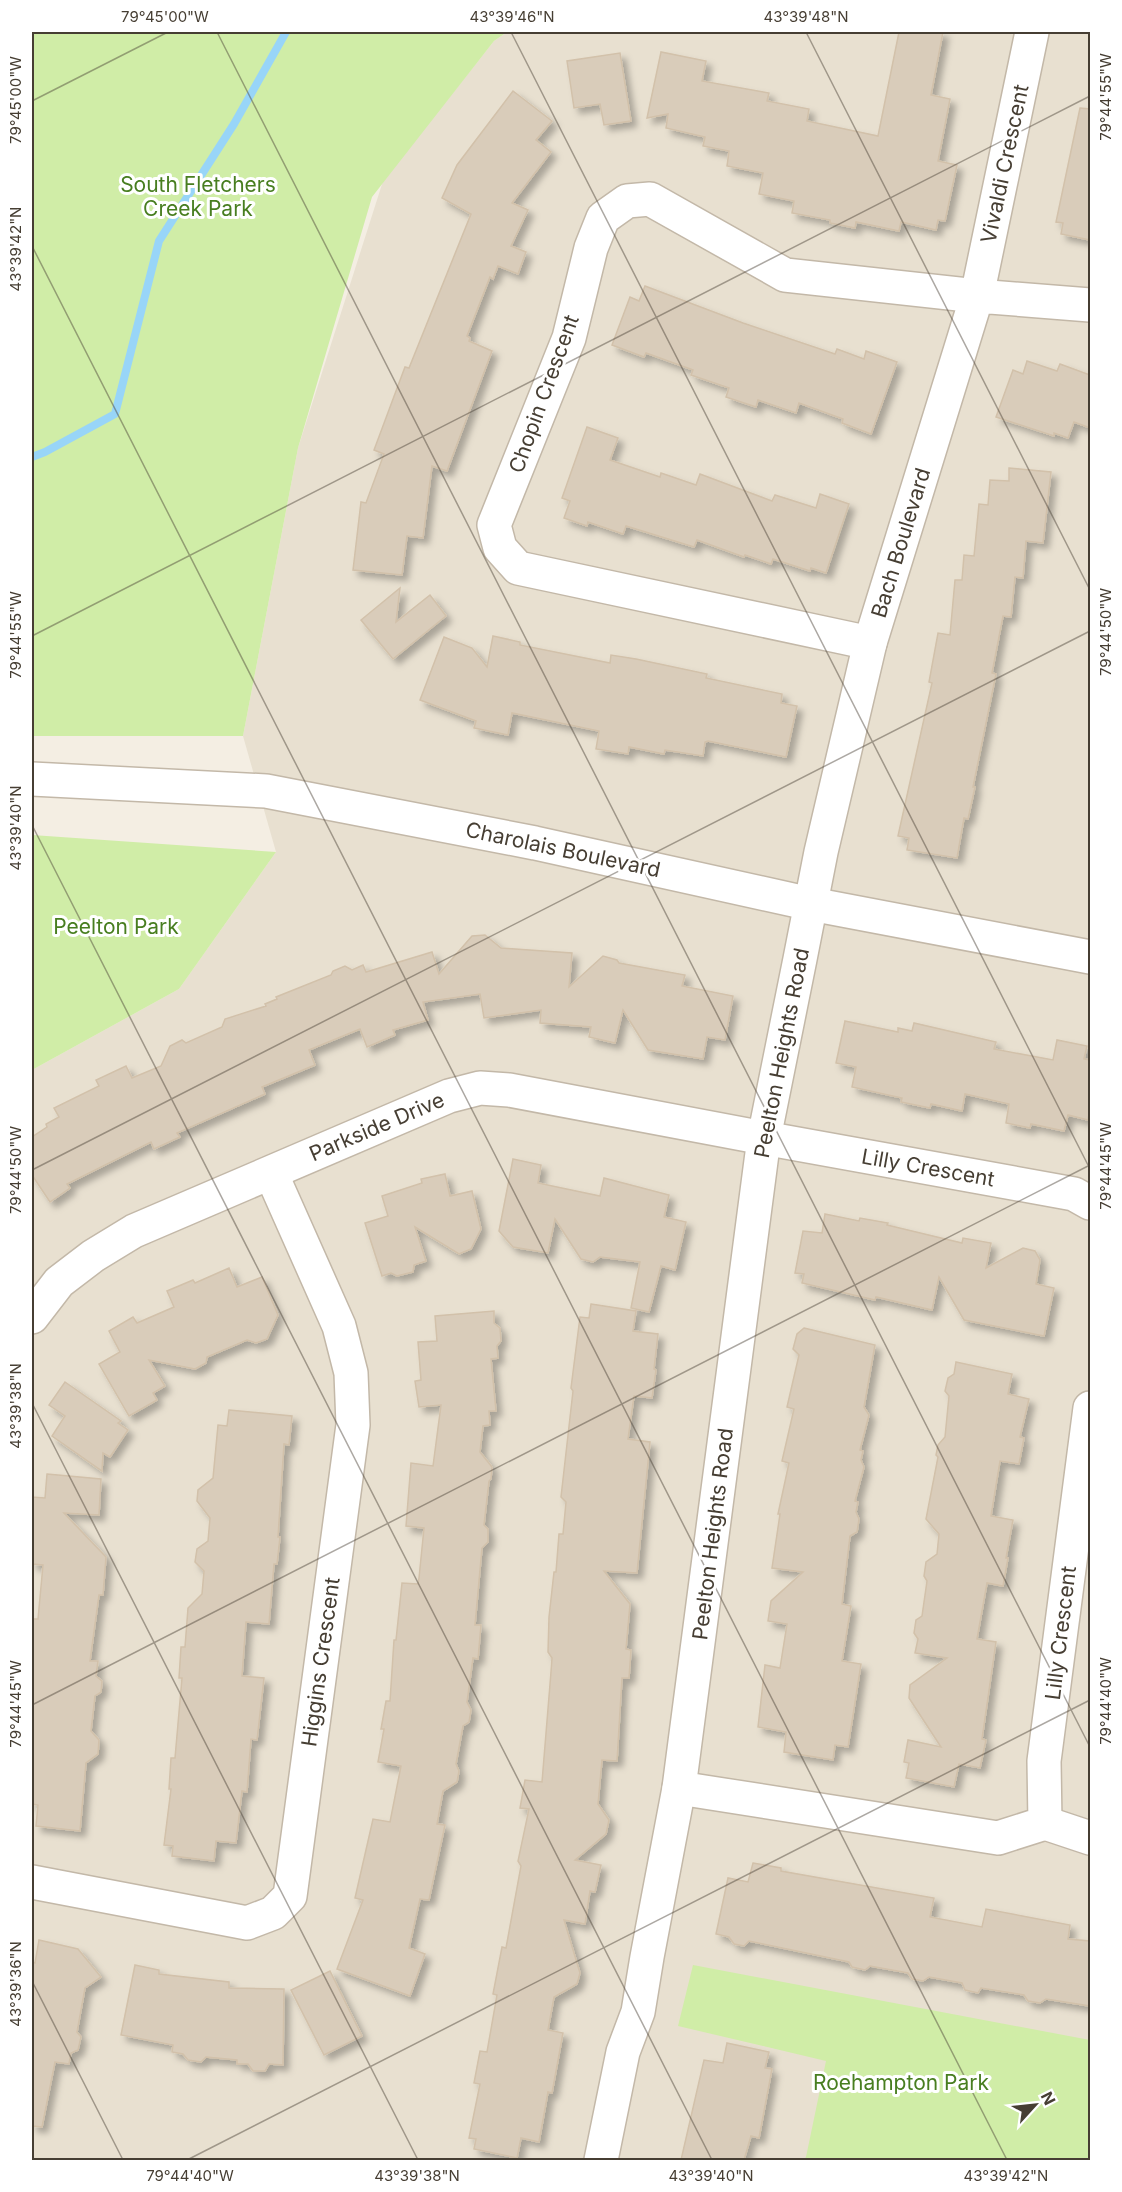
<svg xmlns="http://www.w3.org/2000/svg" width="1122" height="2192" font-family="Inter,sans-serif">
<defs>
<filter id="shadow"><feDropShadow dx="5.5" dy="5.5" stdDeviation="3" flood-color="#0004"/></filter>
</defs>
<rect width="100%" height="100%" fill="#f4eee3"/>
<path fill="#e8e0d0" d="M507,32h583v2128h-1058v-1090l147,-81 97,-137 -33,-116 55,-288 85,-267 111,-140z"/>
<g fill="#d0eda7">
<path d="M32,32h475l-13,9 -122,156 -74,251 -55,288h-211z"/>
<path d="M32,835l244,17 -97,137 -147,81z"/>
<path d="M693,1965l397,75v120h-286l2,-3 20,-96 -148,-35z"/>
</g>
<g fill="none" stroke-linecap="round" stroke-linejoin="round">
<path stroke="#98d5f8" stroke-width="8" d="M32,457l13,-5 70,-38 44,-173 75,-117 52,-92"/>
</g>
<g fill="#d9ccba" stroke="#d2c1aa" stroke-width="1.5" filter="url(#shadow)">
<path d="M899,32h44l-12,63 19,4 -12,62 19,4 -12,56 -7,-1 -2,10 -35,-8 -2,9 -43,-9 -1,6 -25,-5v-3l-38,-7 2,-12 -35,-7 4,-21 -36,-7 2,-15 -26,-5 2,-9 -39,-9 2,-14 -21,4 14,-66 45,9 -4,20 67,12 -2,8 42,8 -2,12 71,15z"/>
<path d="M620,53l11,68 -27,4 -4,-21 -26,4 -7,-47z"/>
<path d="M513,91l39,30 -16,19 15,12 -39,51 16,7 -17,36 15,6 -8,22 -20,-8 -5,13 -3,-2 -23,59 3,2 -1,3 23,10 -45,120 -15,-5 -9,72 -16,-2 -5,39 -49,-5 8,-68 5,1 18,-49 -10,-4 31,-83 4,1 62,-154 -29,-16 15,-33z"/>
<path d="M1080,108l10,1v131l-29,-6 2,-11 -7,-1z"/>
<path d="M645,286l98,37 92,31 2,-5 27,10 2,-8 31,11 -26,72 -29,-11 1,-4 -44,-16 -3,10 -38,-13 -2,7 -30,-10 3,-9 -38,-13 2,-5 -47,-17 -2,4 -32,-12 18,-48 9,4z"/>
<path d="M1027,361l30,10 3,-7 30,11v53l-16,-6 -6,16 -14,-5v3l-58,-19 17,-47 10,4z"/>
<path d="M587,427l31,11 -8,22 50,17 1,-4 35,12 4,-11 72,27 3,-6 41,13 4,-14 29,10 -23,69 -15,-5 -1,3 -37,-12 -2,5 -26,-9 -1,2 -47,-17 -3,7 -68,-21 -3,8 -35,-12 -1,4 -23,-8 6,-17 -8,-3z"/>
<path d="M1009,468l42,4 -8,71 -17,-2 -3,37 -8,-1 -4,40 -8,-1 -11,57 4,1 -23,113h2l-7,32 -4,-1 -7,40 -50,-8 2,-12 -11,-2 34,-153 -3,-1 9,-49 12,2 5,-55h7l2,-25 10,1 5,-52 9,1 2,-25 19,1z"/>
<path d="M400,588l-4,34 34,-27 16,21 -53,43 -32,-39z"/>
<path d="M493,636l27,6v3l90,18 1,-8 25,4 71,15 -1,4 76,16 -1,9 16,3 -11,51 -78,-16 -3,1 -2,14 -38,-6 -1,4 -35,-7 -1,7 -32,-5 3,-18 -87,-18 -4,22 -34,-7 2,-7 -56,-21 24,-63 28,11 15,19z"/>
<path d="M485,935l16,13 71,5 -3,34 34,-31 14,4 2,3 66,12 -3,11 51,10 -8,44 -18,-3 -4,22 -55,-9 -25,-40 -8,33 -26,-6 2,-10 -51,-4 1,-13 -57,8 -4,-24 -57,8 5,18 -35,10 2,5 -28,12 -7,-18 -51,21 6,15 -53,22 3,7 -88,39 3,4 -26,12 -3,-7 -84,42 3,4 -20,14 -18,-27v-38l15,-10 -1,-3 13,-7 -5,-9 45,-22 -3,-6 30,-14 6,12 29,-12 9,-20 12,-6 4,3 36,-16 3,-8 41,-13 -1,-2 12,-5 -1,-2 55,-22 2,-4 12,-5 7,4 11,-5 3,7 66,-20 7,22 33,-38z"/>
<path d="M845,1021l53,11v-4l14,3 2,-8 82,19 -2,7 59,11 4,-20 30,6 -3,13 6,1v48l-2,12 -20,-5 -4,16 -33,-7 -1,4 -24,-5 3,-19 -44,-10 -3,17 -31,-7 -1,4 -29,-6 1,-4 -50,-11 4,-20 -20,-4z"/>
<path d="M513,1159l28,6 -3,18 62,13 4,-18 65,17 -5,22 22,5 -11,48 -14,-4 -12,46 -18,-4 9,-46 -40,-5 -7,5 -12,-3 -26,-40 -7,34 -35,-6 -14,-16z"/>
<path d="M445,1174l5,22 22,-5 9,38 -10,20 -12,5 -44,-27 11,34 -12,4 -1,7 -16,4 -6,-3 -9,3 -17,-53 23,-7 -6,-20 40,-13 -1,-4z"/>
<path d="M825,1214l34,7 1,-3 28,5 -1,2 75,18 1,-5 28,5 -5,25 37,-20 12,3 5,9 -4,24 18,4 -10,48 -80,-16 -25,-43 -7,33 -56,-13 -1,3 -73,-17 2,-9 -9,-1 8,-42 19,2z"/>
<path d="M229,1268l8,19 25,-10 16,38 -11,24 -11,4 -9,-3 -40,17 -1,6 -11,6 -46,-9 16,26 -12,7 4,7 -28,16 -30,-52 21,-12 -11,-21 24,-14 4,6 37,-16 -7,-16 26,-11 2,3z"/>
<path d="M591,1304l45,7 -3,20 25,3 -4,35 2,1 -4,28 -18,-2 -6,43 22,3 -13,131 -33,-2 26,33 -4,45 5,1 -2,28h-7l-5,83 -15,-1 -4,44 11,16 -3,14 -31,26 26,5 -6,27 -5,-1 -5,33 -21,-4 16,53 -3,11 -23,13 -6,33 15,3 -11,60 -4,-1 -9,50 -18,-4 -4,20 -43,-9 2,-10 -7,-1 11,-54 -6,-1 6,-32 7,1 10,-57 -4,-1 9,-47 4,1 15,-82 -3,-5 11,-52 -9,-1 5,-28 17,2 9,-110 1,-14 -4,-6 1,-35 5,-45h2l3,-38h4l3,-32 -5,-5 12,-106 -2,-3 9,-71 9,1z"/>
<path d="M494,1311v12l6,5 1,13 -4,5 1,12 -7,1 5,52h-7l1,14 -7,1 -3,26 12,15 -1,12 -2,2 -5,44 4,4v13l-6,6 -7,77h6l-3,34 -5,-1 -6,44 4,8 -2,12 -6,4 -7,38 3,7 -2,11 -14,9 -6,33 8,1 -16,75 -9,-1 -11,49 16,6 -15,42 -73,-27 26,-69 -8,-2 18,-79 17,3 11,-56 -23,-4 6,-33h-3l5,-28h4l4,-61h2l6,-57 16,1 1,-6 5,-50 -18,-2 5,-63 22,3 8,-61 -22,2 -4,-26 6,-1 -3,-38 19,-1 -2,-25z"/>
<path d="M804,1328l71,17 -11,62 5,8 -9,35 3,1 -2,9 3,7 -9,34 3,1 -2,10 3,7 -2,13 -7,4 -8,68 9,2 -9,55 19,3 -13,83 -13,-2 -2,15 -49,-8 2,-20 -28,-5 7,-62 15,3 7,-44 -19,-3 3,-20 32,-29 -31,-4 8,-54h-2l11,-51 -7,-2 12,-52 -7,-2 12,-52 -6,-6 4,-15z"/>
<path d="M956,1362l56,12 -4,20 21,5 -9,38 4,1 -5,26 -19,-3 -9,55 22,4 -7,38h2l-5,28 -16,-3 -10,56 19,3 -14,97 4,1 -6,28 -21,-4 -5,23 -48,-9 3,-15 -5,-1 4,-22 33,7 -32,-49 1,-13 37,-27 -32,-5 3,-14 -4,-6 2,-13 6,-4 5,-35 -3,-5 2,-14 11,-8 2,-20 -13,-15 12,-62 -2,-2 2,-10 7,-8 4,-41 -4,-5 3,-13 6,-4z"/>
<path d="M65,1382l56,39 -3,2 10,7 -18,27 -7,-4 -1,18 -50,-35 13,-20 -16,-11z"/>
<path d="M229,1410l63,6 -3,29 -5,-1 -6,93h2l-3,27h-3l-5,60 -23,-2 -4,54 22,2 -7,62 -6,-1 -4,53 -5,-1 -6,52 -20,-2 -2,20 -42,-5 1,-10 -9,-1 7,-56h-2l2,-31h4l7,-80h-3l2,-31h4l3,-39 14,-14 2,-23 -9,-9 2,-13 11,-8 2,-23 -13,-17 1,-11 15,-12 5,-53 9,1z"/>
<path d="M47,1474l54,5 -2,36 -35,-2 42,44 -3,38h-4l-9,66h8l-2,15 6,5 -1,11 -6,4 -4,35 8,9 -1,14 -12,9 -6,68 -44,-5 2,-21 -6,-1v-185h6l5,-54 -11,-1v-67l13,1z"/>
<path d="M753,1863l28,5v3l153,27 -4,19 52,10 4,-18 84,16 -2,14 22,2v65l-44,-7 -6,4 -12,-2 -4,-6 -43,-7 -3,5 -13,-3 -3,-7 -33,-6 -6,4 -11,-2 -4,-6 -38,-7 -5,4 -13,-3 -3,-5 -100,-21 -5,5 -10,-2 -5,-7 -13,-3 12,-56 20,4z"/>
<path d="M39,1940l39,9 23,28 -16,11 -8,44 4,5 -3,13 -7,3 -2,11 -14,-2 -13,65 -10,-1v-164l3,1z"/>
<path d="M135,1965l24,5v4l70,8v6l55,1 -1,76 -14,-1 -4,7h-12l-5,-7h-11v-4l-31,-3 -5,5 -13,-2 -5,-6 -11,-2 1,-7 -52,-10z"/>
<path d="M330,1971l32,65 -38,19 -33,-65z"/>
<path d="M727,2043l42,9 -4,16 7,1 -13,69 -8,-2 -7,24h-63l23,-100 19,3z"/>
</g>
<g fill="none" stroke-linecap="round" stroke-linejoin="round">
<defs>
<g id="minor">
<path d="M870,643l-352,-75 -18,-20 -6,-23 75,-187 22,-90 12,-30 24,-17 23,-2 135,76 192,21 55,-264"/>
<path d="M32,779l234,12 269,52 276,61 279,53"/>
<path d="M32,1317l27,-35 34,-26 41,-25 315,-135 31,-8 29,2 255,48 310,56 16,9"/>
<path d="M679,1788l319,50 47,-15 -1,-62 46,-353"/>
<path d="M1045,1823l45,15"/>
<path d="M32,1882l215,41 26,-10 17,-17 63,-471 -2,-52 -12,-47 -68,-153"/>
<path d="M601,2160l22,-108 15,-40 9,-55 32,-169 85,-650 36,-179 21,-107 49,-209 107,-347 113,9"/>
</g>
</defs>
<use href="#minor" stroke="#c3b8a8" stroke-width="36"/>
<use href="#minor" stroke="#fff" stroke-width="33"/>
</g>
<path fill="none" stroke="#463e33" stroke-width="1.5" stroke-opacity="0.45" d="M217,32l873,1715M511,32l579,1137M806,32l284,558M32,101l136,-69M32,246l975,1914M32,636l1058,-540M32,825l680,1335M32,1170l1058,-539M32,1403l386,757M32,1705l1058,-540M32,1981l91,179M187,2160l903,-460"/>
<g text-anchor="middle" stroke-width="6" stroke-linejoin="round" paint-order="stroke">
<g font-size="21" fill="#463e33" stroke="#fff">
<text transform="translate(1005 164) rotate(-78)" y="7">Vivaldi Crescent</text>
<text transform="translate(544 394) rotate(-70)" y="7">Chopin Crescent</text>
<text transform="translate(901 543) rotate(-73)" y="7">Bach Boulevard</text>
<text transform="translate(563 850) rotate(12)" y="7">Charolais Boulevard</text>
<text transform="translate(782 1053) rotate(-79)" y="7">Peelton Heights Road</text>
<text transform="translate(377 1127) rotate(-23)" y="7">Parkside Drive</text>
<text transform="translate(928 1168) rotate(10)" y="7">Lilly Crescent</text>
<text transform="translate(713 1534) rotate(-83)" y="7">Peelton Heights Road</text>
<text transform="translate(1061 1633) rotate(-83)" y="7">Lilly Crescent</text>
<text transform="translate(321 1662) rotate(-82)" y="7">Higgins Crescent</text>
</g>
<g font-size="21" fill="#487e20" stroke="#fff">
<text x="198" y="192">South Fletchers<tspan x="198" dy="24">Creek Park</tspan></text>
<text x="116" y="934">Peelton Park</text>
<text x="901" y="2090">Roehampton Park</text>
</g>
</g>
<rect width="1122" height="2192" fill="none" stroke="#ffffff" stroke-width="66"/>
<g transform="translate(1035 2105) rotate(63)" stroke="#ffffff" stroke-width="4.5" paint-order="stroke">
<path d="M0-4.5L10 22L0 15L-10 22Z" fill="#463e33"/>
<text y="-9" font-size="16" font-weight="bold" text-anchor="middle" fill="#463e33">N</text>
</g>
<rect x="33" y="33" width="1056" height="2126" fill="none" stroke="#463e33" stroke-width="2"/>
<g font-size="15" text-anchor="middle" fill="#463e33">
<text x="165" y="22">79°45'00"W</text>
<text x="512" y="22">43°39'46"N</text>
<text x="806" y="22">43°39'48"N</text>
<text transform="translate(1106 97) rotate(-90)" y="5">79°44'55"W</text>
<text transform="translate(16 100) rotate(-90)" y="5">79°45'00"W</text>
<text transform="translate(16 249) rotate(-90)" y="5">43°39'42"N</text>
<text transform="translate(1106 632) rotate(-90)" y="5">79°44'50"W</text>
<text transform="translate(16 635) rotate(-90)" y="5">79°44'55"W</text>
<text transform="translate(16 828) rotate(-90)" y="5">43°39'40"N</text>
<text transform="translate(1106 1166) rotate(-90)" y="5">79°44'45"W</text>
<text transform="translate(16 1170) rotate(-90)" y="5">79°44'50"W</text>
<text transform="translate(16 1406) rotate(-90)" y="5">43°39'38"N</text>
<text transform="translate(1106 1701) rotate(-90)" y="5">79°44'40"W</text>
<text transform="translate(16 1704) rotate(-90)" y="5">79°44'45"W</text>
<text transform="translate(16 1984) rotate(-90)" y="5">43°39'36"N</text>
<text x="190" y="2181">79°44'40"W</text>
<text x="417" y="2181">43°39'38"N</text>
<text x="711" y="2181">43°39'40"N</text>
<text x="1006" y="2181">43°39'42"N</text>
</g>
</svg>
